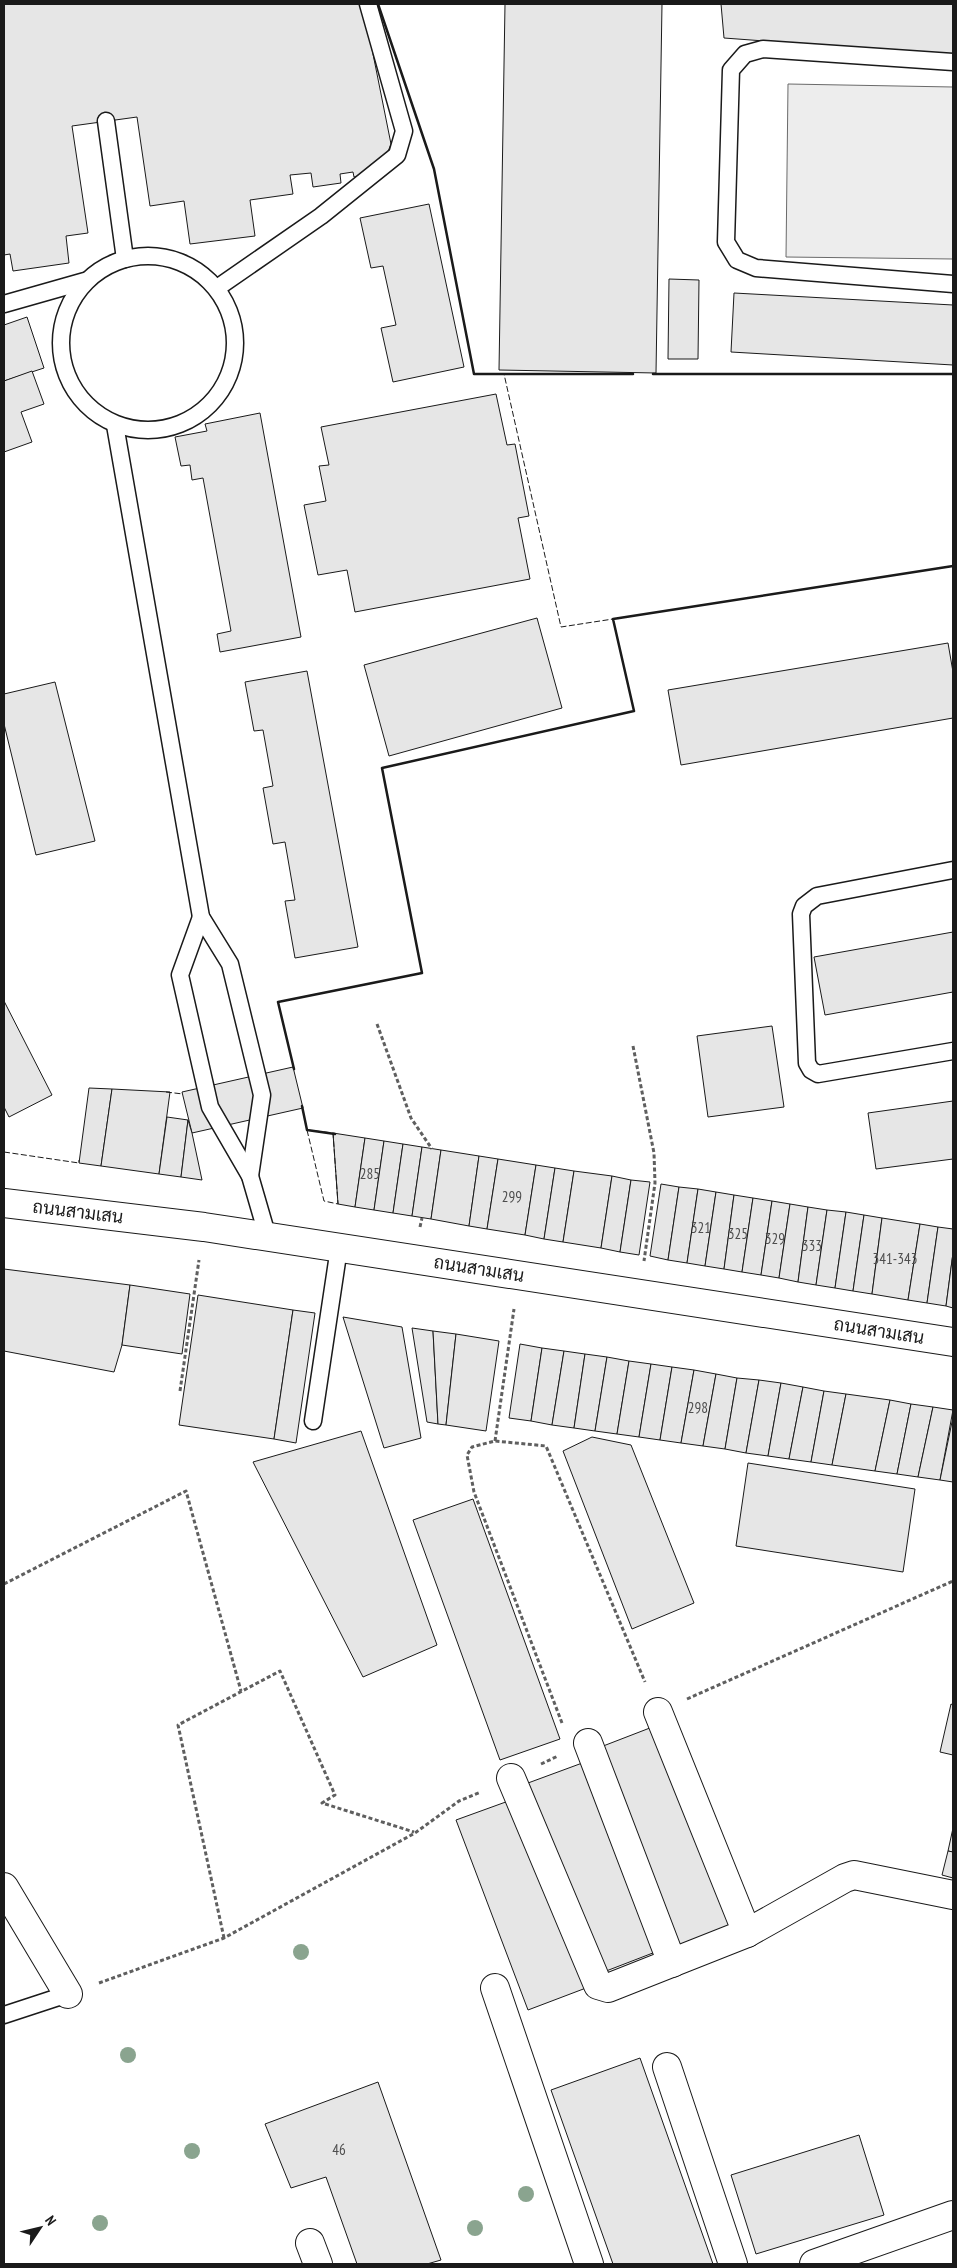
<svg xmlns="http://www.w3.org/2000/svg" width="957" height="2268" font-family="'PT Sans Narrow',Sarabun,sans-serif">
<rect width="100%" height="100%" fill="#fff"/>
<path fill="#ededed" stroke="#6a6a6a" d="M788,84l165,3v172l-167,-2z"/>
<g fill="#e6e6e6" stroke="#1a1a1a">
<path d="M4,4h359l28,140 -12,30 -25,3 -1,-5 -13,2 1,9 -28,4 -2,-14 -21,2 3,19 -43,6 5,36 -65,8 -6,-43 -34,5 -13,-89 -65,9 16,107 -22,3 3,27 -56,8 -3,-17 -6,1z"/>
<path d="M505,4h157l-6,369 -157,-3z"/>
<path d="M721,4h232v51l-229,-17z"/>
<path d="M429,204l35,163 -71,15 -12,-54 15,-3 -13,-59 -12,2 -11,-50z"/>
<path d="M669,279l30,1 -1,79h-30z"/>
<path d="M734,293l219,12v60l-222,-13z"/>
<path d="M27,317l17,51 -40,13v-56z"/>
<path d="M32,371l12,33 -23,8 11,30 -28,10v-71z"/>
<path d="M496,394l11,51 8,-1 14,72 -11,2 12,61 -175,33 -8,-42 -29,5 -14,-70 22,-4 -7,-35 10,-1 -8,-38z"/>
<path d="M260,413l41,224 -81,15 -3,-18 14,-3 -28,-153 -11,2 -2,-15 -9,1 -6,-29 32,-6 -2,-7z"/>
<path d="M537,618l25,90 -173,48 -25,-91z"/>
<path d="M948,643l5,29v46l-272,47 -13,-75z"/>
<path d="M307,671l51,276 -63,11 -10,-57 10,-1 -10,-58 -12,2 -10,-56 10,-2 -10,-56 -9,1 -9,-49z"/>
<path d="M55,682l40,159 -59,14 -32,-131v-30z"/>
<path d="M953,932v60l-128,23 -11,-58z"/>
<path d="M4,1001l48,94 -43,22 -5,-10z"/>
<path d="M772,1026l12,81 -76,10 -11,-81z"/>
<path d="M293,1067l10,41 -111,25 -10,-41z"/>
<path d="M89,1088l23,1 -11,77 -22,-3z"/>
<path d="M112,1089l58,3 -11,82 -58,-8z"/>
<path d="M953,1101v58l-77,10 -8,-56z"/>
<path d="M167,1117l21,3 -7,57 -22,-3z"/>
<path d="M188,1120l4,13 10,47 -21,-3z"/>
<path d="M333,1133l32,5 -10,69 -17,-3z"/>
<path d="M365,1138l19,3 -10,69 -19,-3z"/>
<path d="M384,1141l19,3 -10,69 -19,-3z"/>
<path d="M403,1144l19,3 -10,69 -19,-3z"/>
<path d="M422,1147l19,3 -10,69 -19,-3z"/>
<path d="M441,1150l38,6 -10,70 -38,-7z"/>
<path d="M479,1156l19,3 -11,70 -18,-3z"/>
<path d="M498,1159l38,6 -11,70 -38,-6z"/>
<path d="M536,1165l19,3 -11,71 -19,-4z"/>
<path d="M555,1168l19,3 -11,71 -19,-3z"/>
<path d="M574,1171l38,5 -11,72 -38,-6z"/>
<path d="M612,1176l19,4 -11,72 -19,-4z"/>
<path d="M631,1180l19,2 -11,73 -19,-3z"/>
<path d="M661,1184l18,3 -11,73 -18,-4z"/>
<path d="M679,1187l19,2 -11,74 -19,-3z"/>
<path d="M698,1189l18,3 -11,74 -18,-3z"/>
<path d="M716,1192l18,3 -10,74 -19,-3z"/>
<path d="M734,1195l19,3 -11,74 -18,-3z"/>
<path d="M753,1198l19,3 -11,74 -19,-3z"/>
<path d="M772,1201l18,3 -11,74 -18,-3z"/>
<path d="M790,1204l18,3 -10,75 -19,-4z"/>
<path d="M808,1207l19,3 -11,75 -18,-3z"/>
<path d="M827,1210l19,2 -11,76 -19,-3z"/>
<path d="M846,1212l18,3 -11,76 -18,-3z"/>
<path d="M864,1215l18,3 -10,76 -19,-3z"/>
<path d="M882,1218l38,6 -12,76 -36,-6z"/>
<path d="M920,1224l18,3 -11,76 -19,-3z"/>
<path d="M938,1227l15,2v24l-7,53 -19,-3z"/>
<path d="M953,1253v55l-7,-2z"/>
<path d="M4,1269l126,16 -8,60 -8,27 -110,-21z"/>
<path d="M130,1285l60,9 -8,60 -60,-9z"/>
<path d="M198,1295l95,15 -19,129 -95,-14z"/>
<path d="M293,1310l22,3 -19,130 -22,-4z"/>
<path d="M343,1317l59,10 19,111 -37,10z"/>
<path d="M412,1328l21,3 5,93 -11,-2z"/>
<path d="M433,1331l23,3 -10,91 -8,-1z"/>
<path d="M456,1334l43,7 -13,90 -40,-6z"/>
<path d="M520,1344l22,4 -11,73 -22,-3z"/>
<path d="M542,1348l22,3 -12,74 -21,-4z"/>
<path d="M564,1351l21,3 -11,74 -22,-3z"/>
<path d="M585,1354l22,3 -12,74 -21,-3z"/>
<path d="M607,1357l22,4 -12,73 -22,-3z"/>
<path d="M629,1361l22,3 -12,73 -22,-3z"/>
<path d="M651,1364l21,3 -12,73 -21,-3z"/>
<path d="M672,1367l22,3 -13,73 -21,-3z"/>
<path d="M694,1370l22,4 -13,72 -22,-3z"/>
<path d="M716,1374l21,4 -12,71 -22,-3z"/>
<path d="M737,1378l22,2 -13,73 -21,-4z"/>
<path d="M759,1380l22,3 -13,73 -22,-3z"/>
<path d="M781,1383l22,4 -14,72 -21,-3z"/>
<path d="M803,1387l21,4 -13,71 -22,-3z"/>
<path d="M824,1391l22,3 -14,71 -21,-3z"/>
<path d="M846,1394l44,6 -15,71 -43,-6z"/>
<path d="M890,1400l21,4 -14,70 -22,-3z"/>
<path d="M911,1404l22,3 -15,70 -21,-3z"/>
<path d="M933,1407l20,3 -13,70 -22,-3z"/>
<path d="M953,1417v65l-13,-2z"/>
<path d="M361,1431l76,214 -74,32 -110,-215z"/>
<path d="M592,1437l39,8 63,158 -62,26 -69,-178z"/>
<path d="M748,1463l167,26 -12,83 -167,-26z"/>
<path d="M473,1499l87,240 -60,21 -87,-240z"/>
<path d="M951,1704l2,1v50l-13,-3z"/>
<path d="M655,1726l77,201 -57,21 -77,-200z"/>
<path d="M585,1762l73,189 -57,22 -73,-190z"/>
<path d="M514,1799l72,189 -58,22 -72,-190z"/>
<path d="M953,1828v24l-5,-1z"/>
<path d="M948,1851l5,1v26l-11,-3z"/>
<path d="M640,2058l73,206h-100l-62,-174z"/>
<path d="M378,2082l63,178 -14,4h-70l-31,-87 -35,11 -26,-64z"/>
<path d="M859,2135l25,80 -128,39 -25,-79z"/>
</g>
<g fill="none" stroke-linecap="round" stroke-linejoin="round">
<defs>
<g id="service">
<path d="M953,62l-190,-13 -18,5 -14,16 -5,172 11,18 19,8 197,16"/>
<path d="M106,121l19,138"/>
<circle cx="148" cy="343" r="87"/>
<path d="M217,288l104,-72 76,-61 7,-24 -36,-127"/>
<path d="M4,304l81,-23"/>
<path d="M115,425l86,492 29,47 32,131 -12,81"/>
<path d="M953,870l-136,26 -13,10 -3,8 6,149 4,7 7,4 135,-23"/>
<path d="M201,917l-21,58 30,132 40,69 18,62"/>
<path d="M313,1421l26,-173"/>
<path d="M4,2015l64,-21"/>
</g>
<g id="minor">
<path d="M658,1712l89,221"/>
<path d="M588,1743l84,220"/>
<path d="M511,1778l87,207 10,3 139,-55 98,-55 9,-3 99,20"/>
<path d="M4,1887l64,107"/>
<path d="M495,1988l94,276"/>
<path d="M667,2067l66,197"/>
<path d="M310,2243l8,21"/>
<path d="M814,2264l139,-49"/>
</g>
<path id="secondary" d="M4,1203l200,24 749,115"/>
</defs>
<use href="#service" stroke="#1a1a1a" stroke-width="19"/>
<use href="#minor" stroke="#1a1a1a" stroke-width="30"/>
<use href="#secondary" stroke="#1a1a1a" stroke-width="30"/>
<g stroke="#5f5f5f" stroke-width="3" stroke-dasharray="4 2.5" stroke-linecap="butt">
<path d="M377,1024l34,94 21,31"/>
<path d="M633,1046l21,107 1,30 -11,78"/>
<path d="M420,1227l2,-9"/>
<path d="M180,1391l19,-131"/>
<path d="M495,1441l19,-132"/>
<path d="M4,1584l182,-93 55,200"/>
<path d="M687,1699l266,-118"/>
<path d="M562,1723l-88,-231 -7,-37 5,-8 23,-6 51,5 99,236"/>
<path d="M541,1764l17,-8"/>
<path d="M224,1938l-46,-213 102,-54 55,124 -13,8 92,29"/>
<path d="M99,1983l125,-45 191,-105 44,-32 22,-9"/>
</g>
<use href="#service" stroke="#fff" stroke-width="16"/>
<use href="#minor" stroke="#fff" stroke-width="28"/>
<use href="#secondary" stroke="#fff" stroke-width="28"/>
<g stroke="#1a1a1a" stroke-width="1" stroke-dasharray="6 2.5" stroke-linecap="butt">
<path d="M294,1069l-16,-67 144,-29 -40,-205 252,-57 -21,-92 -52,8 -57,-253h-30l-40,-205 -56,-165"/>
<path d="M166,1092l17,2"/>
<path d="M307,1130l26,3 5,71 -14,-3z"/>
<path d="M4,1152l75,11v-3"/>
</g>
<g stroke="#1a1a1a" stroke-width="2.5">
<path d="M378,4l56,165 40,205h159"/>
<path d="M653,374h300"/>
<path d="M294,1069l-16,-67 144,-29 -40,-205 252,-57 -21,-92 340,-53"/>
<path d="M302,1106l5,24 28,4"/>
</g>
</g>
<g fill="#8aa48f">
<circle cx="301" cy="1952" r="8"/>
<circle cx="128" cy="2055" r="8"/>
<circle cx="192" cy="2151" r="8"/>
<circle cx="526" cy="2194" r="8"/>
<circle cx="100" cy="2223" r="8"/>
<circle cx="475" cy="2228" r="8"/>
</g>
<g text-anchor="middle" stroke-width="4" stroke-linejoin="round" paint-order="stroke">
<g font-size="15" fill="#4d4d4d">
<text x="370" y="1179">285</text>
<text x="512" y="1202">299</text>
<text x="701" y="1233">321</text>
<text x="738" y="1239">325</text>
<text x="775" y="1244">329</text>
<text x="812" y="1251">333</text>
<text x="895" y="1264">341-343</text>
<text x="698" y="1413">298</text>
<text x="339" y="2155">46</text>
</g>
<g font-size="18" fill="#1a1a1a" stroke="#fff">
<text transform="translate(78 1212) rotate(7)" y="6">ถนนสามเสน</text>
<text transform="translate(479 1269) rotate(9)" y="6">ถนนสามเสน</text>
<text transform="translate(879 1331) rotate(9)" y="6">ถนนสามเสน</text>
</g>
</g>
<rect width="957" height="2268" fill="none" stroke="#1a1a1a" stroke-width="10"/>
<g transform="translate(40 2228) rotate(55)" stroke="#ffffff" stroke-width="4" paint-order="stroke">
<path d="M0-4L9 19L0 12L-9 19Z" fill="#1a1a1a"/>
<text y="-8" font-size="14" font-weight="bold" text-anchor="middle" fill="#1a1a1a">N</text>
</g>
</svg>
